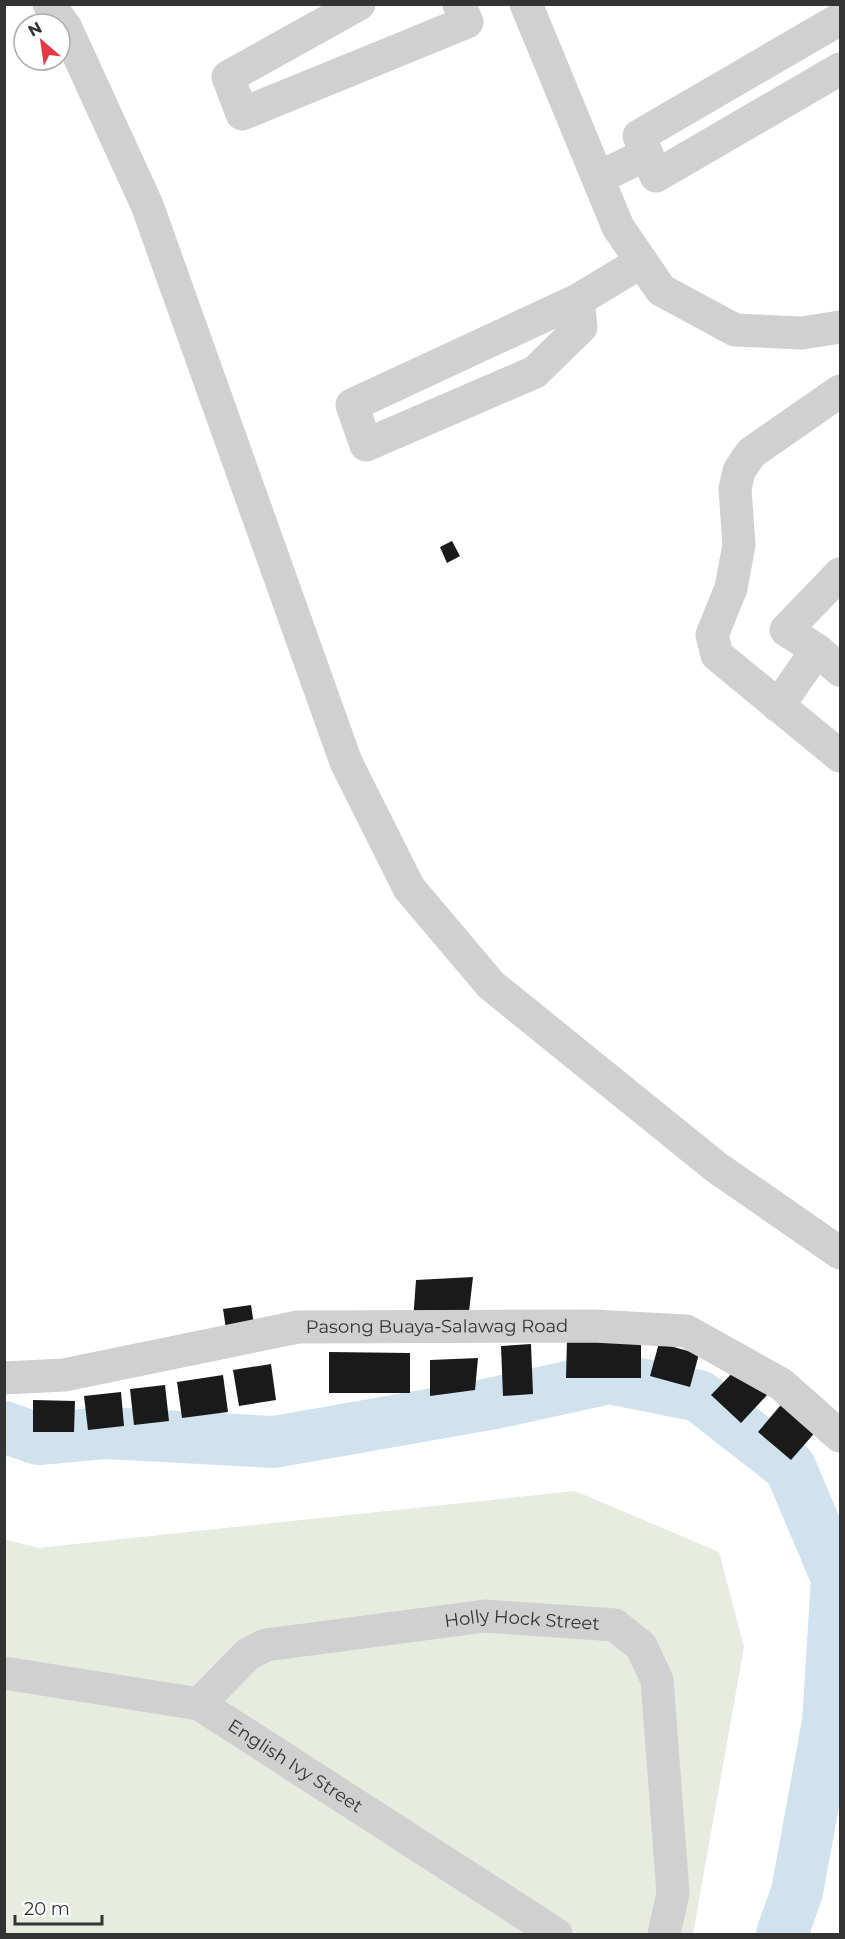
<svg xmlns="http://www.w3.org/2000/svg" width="845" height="1939" font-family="Montserrat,sans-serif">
<rect width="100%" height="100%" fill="#fff"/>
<path fill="#e6ecdf" d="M575,1491l144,61 25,95 -51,287h-688l-1,-395 34,9z"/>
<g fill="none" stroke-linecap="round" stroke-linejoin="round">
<path stroke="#cfe2ee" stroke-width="52" d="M4,1427l34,12 68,-6 168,9 216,-38 119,-26 90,18 91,71 47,111 -9,144 -31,170 -15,42"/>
</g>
<g fill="#1a1a1a">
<path d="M452,541l8,15 -13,7 -7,-16z"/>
<path d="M473,1277l-5,43 -55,1 3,-41z"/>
<path d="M251,1305l3,20 -28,4 -3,-20z"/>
<path d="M567,1339h74v39h-75z"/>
<path d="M659,1343l40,11 -9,33 -40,-11z"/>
<path d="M531,1344l2,50 -30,2 -2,-50z"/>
<path d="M329,1352l81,1v40h-81z"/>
<path d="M478,1358l-3,32 -45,6v-36z"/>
<path d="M271,1364l5,36 -37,6 -6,-36z"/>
<path d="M738,1367l30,27 -27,29 -30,-28z"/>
<path d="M223,1375l5,37 -46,6 -5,-36z"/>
<path d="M165,1385l4,36 -35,4 -4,-36z"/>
<path d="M121,1392l3,34 -36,4 -4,-34z"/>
<path d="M33,1400l42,1 -1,31h-41z"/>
<path d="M785,1400l33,29 -27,31 -33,-28z"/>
</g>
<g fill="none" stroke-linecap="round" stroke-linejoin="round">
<g stroke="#d0d0d0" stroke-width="33">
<path d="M49,4l17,24 81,177 199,557 63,126 82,97 225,182 124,86"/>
<path d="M359,4l-131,73 14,37 225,-92 -8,-18"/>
<path d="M526,4l92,223 43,63 74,40 67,3 38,-6"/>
<path d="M840,19l-201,117 17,40 184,-107"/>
<path d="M598,178l49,-24"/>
<path d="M578,300l3,27 -46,45 -169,73 -14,-40 226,-105 63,-38"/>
<path d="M840,391l-89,62 -12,18 -4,18 4,56 -8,43 -19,47 5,20 123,101"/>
<path d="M840,574l-54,56 31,20 23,20"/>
<path d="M778,706l39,-56"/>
<path id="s1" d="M4,1378l60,-3 234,-48 295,-1 93,5 95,53 59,52"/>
<path id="s2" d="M4,1673l195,31 357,230"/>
<path id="s3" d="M199,1704l49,-50 18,-9 219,-29 130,9 26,21 16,34 16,213 -9,41"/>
</g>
</g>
<g text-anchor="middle" stroke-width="6" stroke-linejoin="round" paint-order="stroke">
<g font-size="18" fill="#333" stroke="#fff">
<text dy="6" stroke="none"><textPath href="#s1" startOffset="438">Pasong Buaya-Salawag Road</textPath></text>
<text dy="6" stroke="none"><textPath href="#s3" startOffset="348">Holly Hock Street</textPath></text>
<text dy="6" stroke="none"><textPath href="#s2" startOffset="312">English Ivy Street</textPath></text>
</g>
</g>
<rect width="845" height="1939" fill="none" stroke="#333333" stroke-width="12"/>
<g transform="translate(42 42) rotate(331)"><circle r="28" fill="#ffffff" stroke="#adadad" stroke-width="1.5"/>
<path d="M0-4.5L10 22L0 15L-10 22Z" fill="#e63946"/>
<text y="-9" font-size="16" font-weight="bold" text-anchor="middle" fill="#333333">N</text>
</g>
<path d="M15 1915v9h87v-9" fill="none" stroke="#333333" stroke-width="3"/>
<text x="24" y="1915" font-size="18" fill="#333333" stroke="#ffffff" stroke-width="4.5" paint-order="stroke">20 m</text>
</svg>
